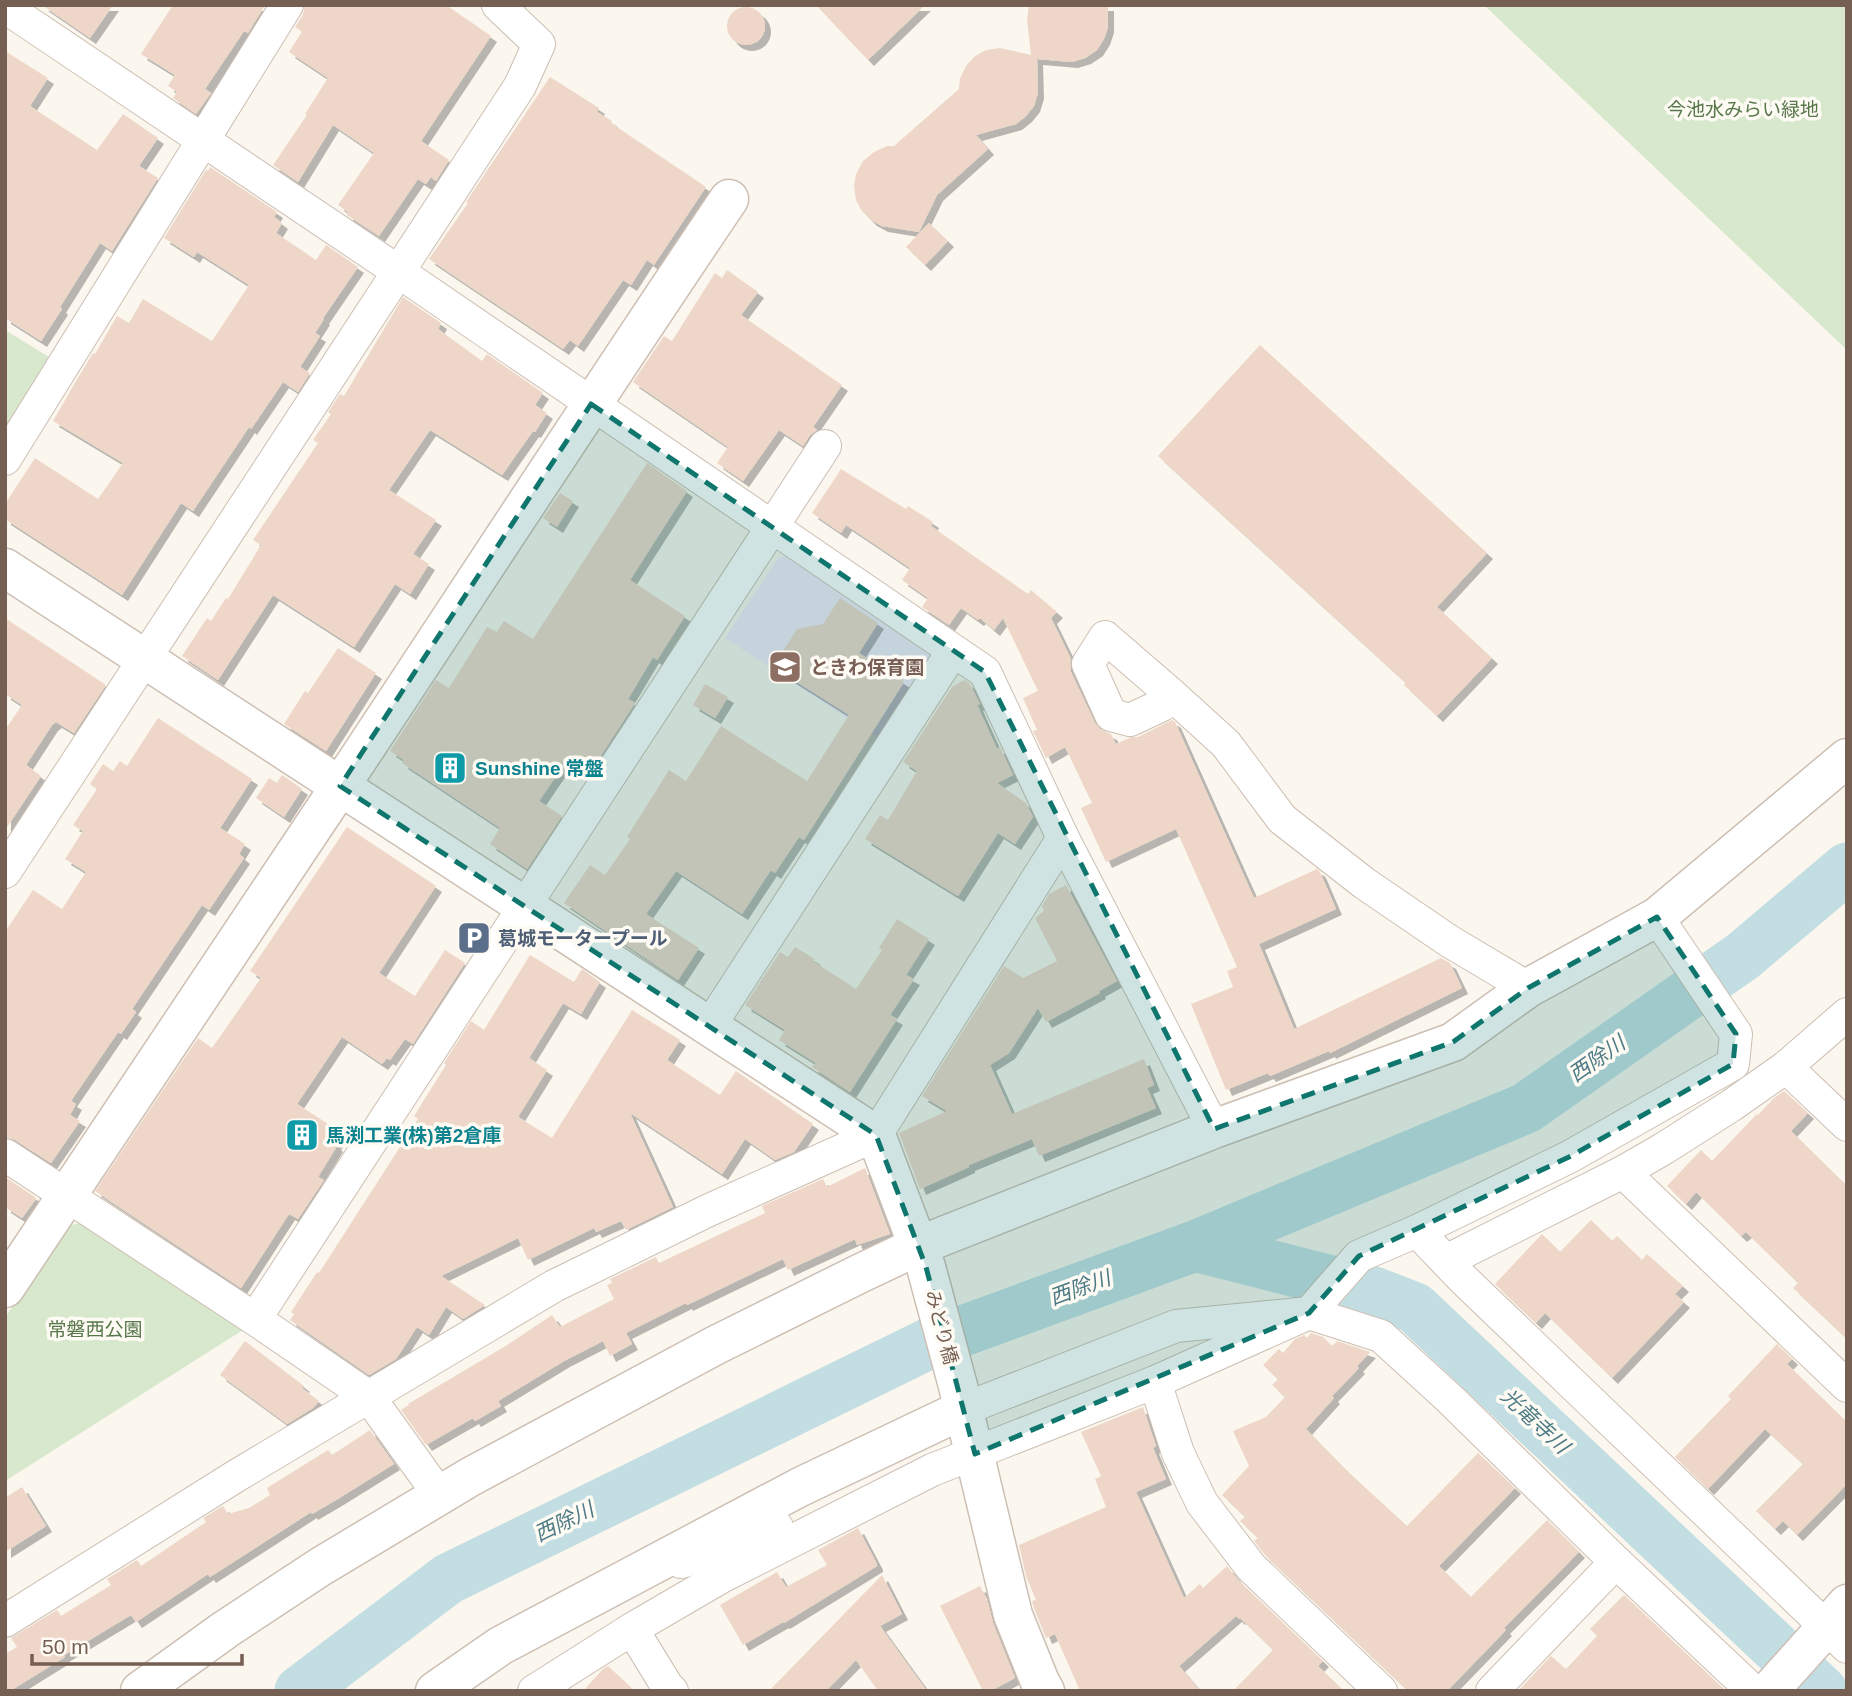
<svg xmlns="http://www.w3.org/2000/svg" width="1852" height="1696" font-family="Arial,'Noto Sans JP',sans-serif">
<defs>
<filter id="shadow"><feDropShadow dx="6" dy="6" stdDeviation="0" flood-color="#0004"/></filter>
</defs>
<rect width="100%" height="100%" fill="#fbf6ee"/>
<path fill="#f3eaf8" d="M794,553l147,96 -60,91 -156,-102 53,-80z"/>
<g fill="#d7e8cd">
<path d="M1484,5h363v345z"/>
<path d="M5,330l52,32 -52,83z"/>
<path d="M82,1223l161,107 -238,151v-163l60,-92z"/>
</g>
<g fill="none" stroke-linecap="round" stroke-linejoin="round">
<g stroke="#c3dee3" stroke-width="51">
<path d="M1195,1246l179,46 41,16 407,383"/>
<path d="M300,1691l148,-112 482,-236 265,-97 331,-138 217,-152 104,-88"/>
</g>
</g>
<g fill="#eed7c8" filter="url(#shadow)">
<path d="M42,5h71l-23,33z"/>
<path d="M173,5h92l-17,28 -4,-2 -39,58 6,4 -15,21 -23,-16 4,-6 -9,-6 7,-11 -34,-21z"/>
<path d="M305,5h141l45,31 -70,105 28,19 -13,21 -5,-4 -5,7 -8,-5 -39,57 -32,-21 1,-3 -10,-7 36,-52 -41,-28 -35,57 -25,-17 34,-50 -2,-1 23,-36 -39,-26 13,-20 -7,-5 8,-12z"/>
<path d="M816,5h109l-57,55z"/>
<path d="M1029,5h79v22l-4,12 -7,11 -12,8 -13,4 -35,-3 1,34 -4,13 -8,10 -10,8 -40,11 12,14 -51,46 -18,37 -37,-6 -11,-6 -9,-9 -6,-11 -2,-14 2,-12 7,-13 11,-9 13,-6h7l65,-57 1,-11 6,-12 9,-10 11,-6 14,-2 31,7 -4,-35z"/>
<circle cx="746" cy="26" r="19"/>
<path d="M5,51l43,27 -18,28 67,44 26,-36 35,24 -19,28 19,12 -46,73 -12,-8 -40,64 2,2 -21,32 -36,-23z"/>
<path d="M550,77l49,31 -2,4 15,9 -1,2 95,64 -52,78 -7,-5 -16,25 -8,-5 -45,66 -8,-6 -7,9 -134,-90 39,-56 -2,-1z"/>
<path d="M210,167l67,45 -3,5 8,6 -6,10 40,27 10,-15 32,22 -35,51 1,1 -9,14 5,3 -20,31 10,6 -12,19 -15,-10 -32,47 -2,-2 -56,84 -12,-8 -59,92 -117,-76v-15l30,-46 63,41 25,-36 -70,-42 23,-40 17,-28 2,1 22,-38 12,7 14,-24 69,42 37,-56 -52,-33 -3,5 -30,-19 42,-68 2,1z"/>
<path d="M929,223l19,18 -23,24 -19,-18z"/>
<path d="M727,270l31,22 -17,23 101,70 -29,42 4,3 -7,5 -7,11 -24,-16 -36,51 -26,-18 11,-16 -95,-65 31,-46 8,5 43,-68 7,5z"/>
<path d="M403,297l38,26 -3,6 44,32 5,-7 56,39 -8,12 12,8 -12,19 -2,-1 -31,44 -72,-45 -41,60 47,30 -23,34 16,10 -19,30 -15,-10 -41,63 -81,-52 -55,85 -36,-24 25,-38 4,3 15,-23 2,1 33,-54 -8,-5 65,-97 -5,-3 18,-26 -3,-2 12,-18 4,2z"/>
<path d="M1260,345l227,208 -50,54 55,51 -55,58 -33,-31 2,-2 -248,-227z"/>
<path d="M647,463l40,28 -57,89 55,36 -28,44 -4,-3 -25,42 7,4 -44,68 -22,-14 -30,44 23,15 -35,53 -37,-25 10,-16 -98,-65 2,-3 -14,-9 46,-71 13,8 38,-61 10,5 7,-11 29,18z"/>
<path d="M841,469l65,40 2,-3 25,16 -2,4 97,68 3,-4 26,22 -6,6 20,41 -1,4 1,9 24,51 5,6 11,5 5,10 15,-7h7l34,-17 3,2 79,176 63,-29 3,3 16,37 -77,35 35,85 147,-71 9,5 12,25 -132,65 -1,-2 -59,25 -2,-3 -42,17 -35,-86 42,-17 -6,-16 10,-4 -61,-138 -70,33 -25,-54 11,-5 -27,-56 -19,11 -13,-27 4,-1 -14,-32 15,-7 -35,-73 -9,12 -14,-12 -2,2 -17,-12 -12,17 -27,-18 6,-9 -26,-18 8,-12 -64,-43 -5,8 -29,-20z"/>
<path d="M560,493l13,8 -16,26 -14,-9z"/>
<path d="M840,598l38,25 -19,30 45,29 -100,158 -5,-3 -24,36 -4,-3 -29,44 -66,-43 -30,43 53,34 -21,32 -114,-77 26,-38 15,10 25,-36 -3,-2 42,-67 17,11 35,-55 86,55 42,-66 -76,-48 24,-38 26,-5z"/>
<path d="M5,618l101,67 -32,48 -18,-11 -4,3 -26,40 15,11 -36,54v-100l17,-25 -17,-11z"/>
<path d="M338,648l38,25 -50,78 -42,-27 21,-33 3,2z"/>
<path d="M964,680l6,4 10,20 -3,1 20,44 3,-2 13,28 -16,8 29,20 7,14 -18,27 -17,-11 -40,63 -93,-57 15,-24 8,5 29,-49 -14,-9 49,-75z"/>
<path d="M705,684l23,13 -13,21 -22,-13z"/>
<path d="M158,718l94,61 -32,49 25,16 -6,10 5,4 -35,52 -7,-5 -70,104 4,3 -15,22 -3,-2 -47,69 5,3 -6,11 10,6 -29,42 -36,-23 -10,-3v-205l28,-42 29,19 24,-37 -21,-13 18,-28 -10,-6 24,-36 -7,-5 13,-20 10,7 7,-10 7,5z"/>
<path d="M282,775l20,14 -18,28 -28,-19 13,-20 8,5z"/>
<path d="M347,827l89,59 -57,87 36,23 30,-46 20,13 -52,81 -8,-5 -15,21 -3,-2 -5,6 -40,-27 -45,67 45,29 -7,11 2,2 -19,31 6,3 -26,39 -9,-5 -48,74 -146,-97 103,-153 14,10 23,-33 26,-37 -11,-7z"/>
<path d="M1066,885l51,96 -18,10 1,2 -54,29 -8,-14 -29,45 -19,12 22,49 132,-55 10,26 -7,3 9,20 -117,48 -7,-17 -63,26v2l-49,22 -21,-56 48,-22 -25,-15 82,-130 19,12 34,-17 -22,-43 9,-7 -2,-5 7,-12z"/>
<path d="M897,919l32,20 -23,36 8,4 -24,36 7,4 -47,73 -38,-25 4,-4 -37,-23 6,-10 -40,-25 35,-53 8,5 7,-10 20,12 -2,2 43,28 26,-39 -3,-2z"/>
<path d="M530,955l44,27 8,-13 18,13 -19,32 -18,-11 -34,55 18,12 -29,47 34,21 80,-128 48,30 -13,20 53,35 16,-24 77,53 -19,28 -19,8 -30,-21 -23,35 -92,-61 43,94 -47,23 -5,-9 -25,11 -2,-4 -66,32 -10,-22 -77,38 44,29 -22,14 -17,-12 -17,28 -12,-8 -21,32 -27,16 -79,-55 4,-6 -3,-2 26,-40 2,1 99,-154 -4,-3 32,-51 -2,-2 27,-42 13,9z"/>
<path d="M1784,1091l24,22 -17,18 56,55v153l-54,-51 5,-5 -52,-51 -5,4 -45,-44 -10,12 -19,-18 34,-36 11,11 45,-47 1,1 16,-17z"/>
<path d="M865,1168l25,66 -33,11 -2,-6 -67,31 -5,-11 -96,46 -1,-2 -60,30 6,11 -22,12 -7,-15 -39,20 -66,40 3,5 -26,15 -2,-3 -47,27 -25,-35 8,-5 -1,-1 96,-57 48,-32 8,12 54,-28 -7,-14 5,-2 -2,-4 46,-22 3,6 106,-50 -3,-7 61,-27 4,8z"/>
<path d="M5,1177l30,20 1,2 -14,19 -17,-11z"/>
<path d="M1591,1220l21,21 5,-5 25,24 5,-6 36,32 -8,8 9,8 -72,76 -67,-65 -9,10 -41,-39 47,-50 18,18z"/>
<path d="M1311,1333l12,4 9,9 5,-5 33,11 -13,14 2,2 -27,28 2,2 -28,31 38,39 63,58 71,-73 37,35 -76,78 32,31 76,-77 32,32 -75,76 2,2 -59,61h-39l-143,-136 -11,-14 4,-3 -18,-17 5,-4 -23,-22 27,-29 -16,-35 33,-14 19,-20 -13,-12 6,-6 -15,-14 16,-16 4,4 12,-14 9,-4 3,3z"/>
<path d="M245,1341l59,45 -2,2 17,13 -6,7 -26,16 -67,-49z"/>
<path d="M1777,1344l15,15 -5,5 60,58v62l-50,51 -14,-14 -8,8 -19,-18 47,-47 -38,-35 -57,60 -33,-32 56,-58 -3,-3z"/>
<path d="M1143,1407l13,39 -3,2 13,31 -30,13 48,106 16,-14 3,4 24,-22 11,14 85,81 -5,5 26,25h-111l40,-41 -33,-32 -1,1 -3,-3 -57,50 21,25h-120l-25,-57 -9,4 -12,-30 -2,-7 4,-1 -10,-24 -7,-31 87,-38 -11,-28 6,-3 -20,-44z"/>
<path d="M370,1430l24,34 -58,36 -24,14 -1,-2 -101,65 -2,-3 -72,48 -5,-7 -68,41 2,1 -55,34h-5v-37l12,-7 -6,-9 46,-28 4,6 50,-31 -4,-6 30,-19 4,6 65,-44 -3,-4 20,-12 5,8 21,-6 21,-13 -3,-7 61,-38 4,5z"/>
<path d="M22,1487l24,39 -41,26v-54z"/>
<path d="M858,1528l19,36v2l-93,57 -1,-1 -40,23 -23,-40 57,-33 9,15 41,-22 -9,-15z"/>
<path d="M882,1575l20,39 -22,12 47,65h-49l-22,-31 -30,31h-57z"/>
<path d="M980,1586l7,13 6,24 22,55 -25,13h-7l-43,-85z"/>
<path d="M1624,1595l102,96h-208l33,-35 15,13 31,-33 -7,-7z"/>
<path d="M608,1666l27,25h-52l20,-22z"/>
</g>
<g fill="none" stroke-linecap="round" stroke-linejoin="round">
<defs>
<g id="minor">
<path d="M5,7l394,265 586,400 78,166 151,291"/>
<path d="M5,459l282,-454"/>
<path d="M1171,694l-9,11 -32,15 -19,-5 -23,-51 17,-27 66,57 55,50 56,75 82,64 85,58 79,47"/>
<path d="M5,872l515,-786 19,-42 -41,-39"/>
<path d="M709,1027l244,-376"/>
<path d="M1786,1067l61,58"/>
<path d="M5,1155l250,164 114,78 71,99"/>
<path d="M1623,1172l224,214"/>
<path d="M1417,1231l47,49 383,367"/>
<path d="M1446,1261l177,-89 40,-23 69,-44 54,-38 61,-53"/>
<path d="M255,1319l570,-873"/>
<path d="M1155,1382l23,71 24,50 49,64 130,124"/>
<path d="M964,1409l212,-83 133,-13 72,23 70,64 165,162 137,129"/>
<path d="M681,1562l43,-12 53,-23"/>
<path d="M5,1621l231,-145 318,-190 153,-75 169,-76 187,-297"/>
<path d="M632,1629l35,57 5,5"/>
<path d="M534,1691l98,-62 91,-53 209,-106 223,-88 154,-69 50,-57 58,-25 152,-74 164,-93 3,-30 -79,-117"/>
<path d="M1492,1691l124,-129"/>
</g>
<g id="tertiary">
<path d="M5,568l871,567 50,132 32,119 55,229 27,67 5,9"/>
<path d="M5,1288c111,-168 224,-335 336,-503 129,-195 257,-392 388,-586"/>
<path d="M140,1691l86,-62 94,-62 150,-90 246,-132 145,-72 57,-27 296,-117 239,-87 75,-54 129,-71 190,-159"/>
<path d="M435,1691l65,-45 132,-70 168,-89 164,-78"/>
<path d="M1769,1691l78,-87"/>
</g>
</defs>
<use href="#minor" stroke="#cdbfb4" stroke-width="34"/>
<use href="#tertiary" stroke="#cdbfb4" stroke-width="41"/>
<use href="#minor" stroke="#fff" stroke-width="32"/>
<use href="#tertiary" stroke="#fff" stroke-width="38"/>
</g>
<path fill="#0f766e" fill-opacity="0.2" stroke="#0f766e" stroke-width="5" stroke-dasharray="14 9" stroke-linejoin="round" d="M591,404l394,268 229,457 239,-87 75,-54 129,-71 79,117 -3,30 -164,93 -210,99 -50,57 -334,141 -49,-187 -50,-132 -536,-349z"/>
<defs>
<symbol id="school-square" viewBox="-11 -11 22 22"><rect x="-9" y="-9" width="18" height="18" rx="4" fill="#8d6e63" stroke="#fefaf4"/><path d="M0-5L7-2L0 1L-7-2ZM-4 1L0 2.5L4 1V4Q0 6-4 4Z" fill="#fff"/></symbol>
<symbol id="building-square" viewBox="-11 -11 22 22"><rect x="-9" y="-9" width="18" height="18" rx="4" fill="#0f9aa8" stroke="#fefaf4"/><path d="M-4-6H4V6H1V3H-1V6H-4ZM-2.5-4.3h1.7v1.8h-1.7ZM.8-4.3h1.7v1.8H.8ZM-2.5-1h1.7V.8h-1.7ZM.8-1h1.7V.8H.8Z" fill="#fff"/></symbol>
<symbol id="parking-square" viewBox="-11 -11 22 22"><rect x="-9" y="-9" width="18" height="18" rx="4" fill="#5c6f8a" stroke="#fefaf4"/><path d="M-3.5-5.5H1a3.5 3.5 0 0 1 0 7H-1V5.5H-3.5ZM-1-3.4V-.6H.8a1.4 1.4 0 0 0 0-2.8Z" fill="#fff"/></symbol>
</defs>
<g fill-rule="evenodd">
<use href="#school-square" x="766" y="648" width="38" height="38"/>
<use href="#building-square" x="431" y="749" width="38" height="38"/>
<use href="#parking-square" x="455" y="919" width="38" height="38"/>
<use href="#building-square" x="283" y="1116" width="38" height="38"/>
</g>
<g text-anchor="middle" stroke-width="7" stroke-linejoin="round" paint-order="stroke">
<g font-size="19" fill="#58784b" stroke="#fefaf4">
<text x="1743" y="116">今池水みらい緑地</text>
<text x="95" y="1336">常磐西公園</text>
</g>
<g font-size="19" font-weight="bold" fill="#785e54" stroke="#fefaf4" text-anchor="start">
<text x="810" y="674">ときわ保育園</text>
</g>
<g font-size="19" font-weight="bold" fill="#0d838f" stroke="#fefaf4" text-anchor="start">
<text x="475" y="775">Sunshine 常盤</text>
<text x="326" y="1142">馬渕工業(株)第2倉庫</text>
</g>
<g font-size="19" font-weight="bold" fill="#4e5e75" stroke="#fefaf4" text-anchor="start">
<text x="498" y="945">葛城モータープール</text>
</g>
<g font-size="19" fill="#755f52" stroke="#fefaf4">
<text transform="translate(942 1327) rotate(75)" y="7">みどり橋</text>
</g>
<g font-size="21" font-style="italic" fill="#4d7b85" stroke="#fefaf4">
<text transform="translate(1597 1059) rotate(-35)" y="7">西除川</text>
<text transform="translate(1080 1288) rotate(-20)" y="7">西除川</text>
<text transform="translate(1535 1421) rotate(43)" y="7">光竜寺川</text>
<text transform="translate(564 1522) rotate(-26)" y="7">西除川</text>
</g>
</g>
<rect width="1852" height="1696" fill="none" stroke="#755f52" stroke-width="14"/>
<path d="M32 1654v10h210v-10" fill="none" stroke="#755f52" stroke-width="3.5"/>
<text x="42" y="1654" font-size="21" fill="#755f52" stroke="#fefaf4" stroke-width="5" paint-order="stroke">50 m</text>
</svg>
